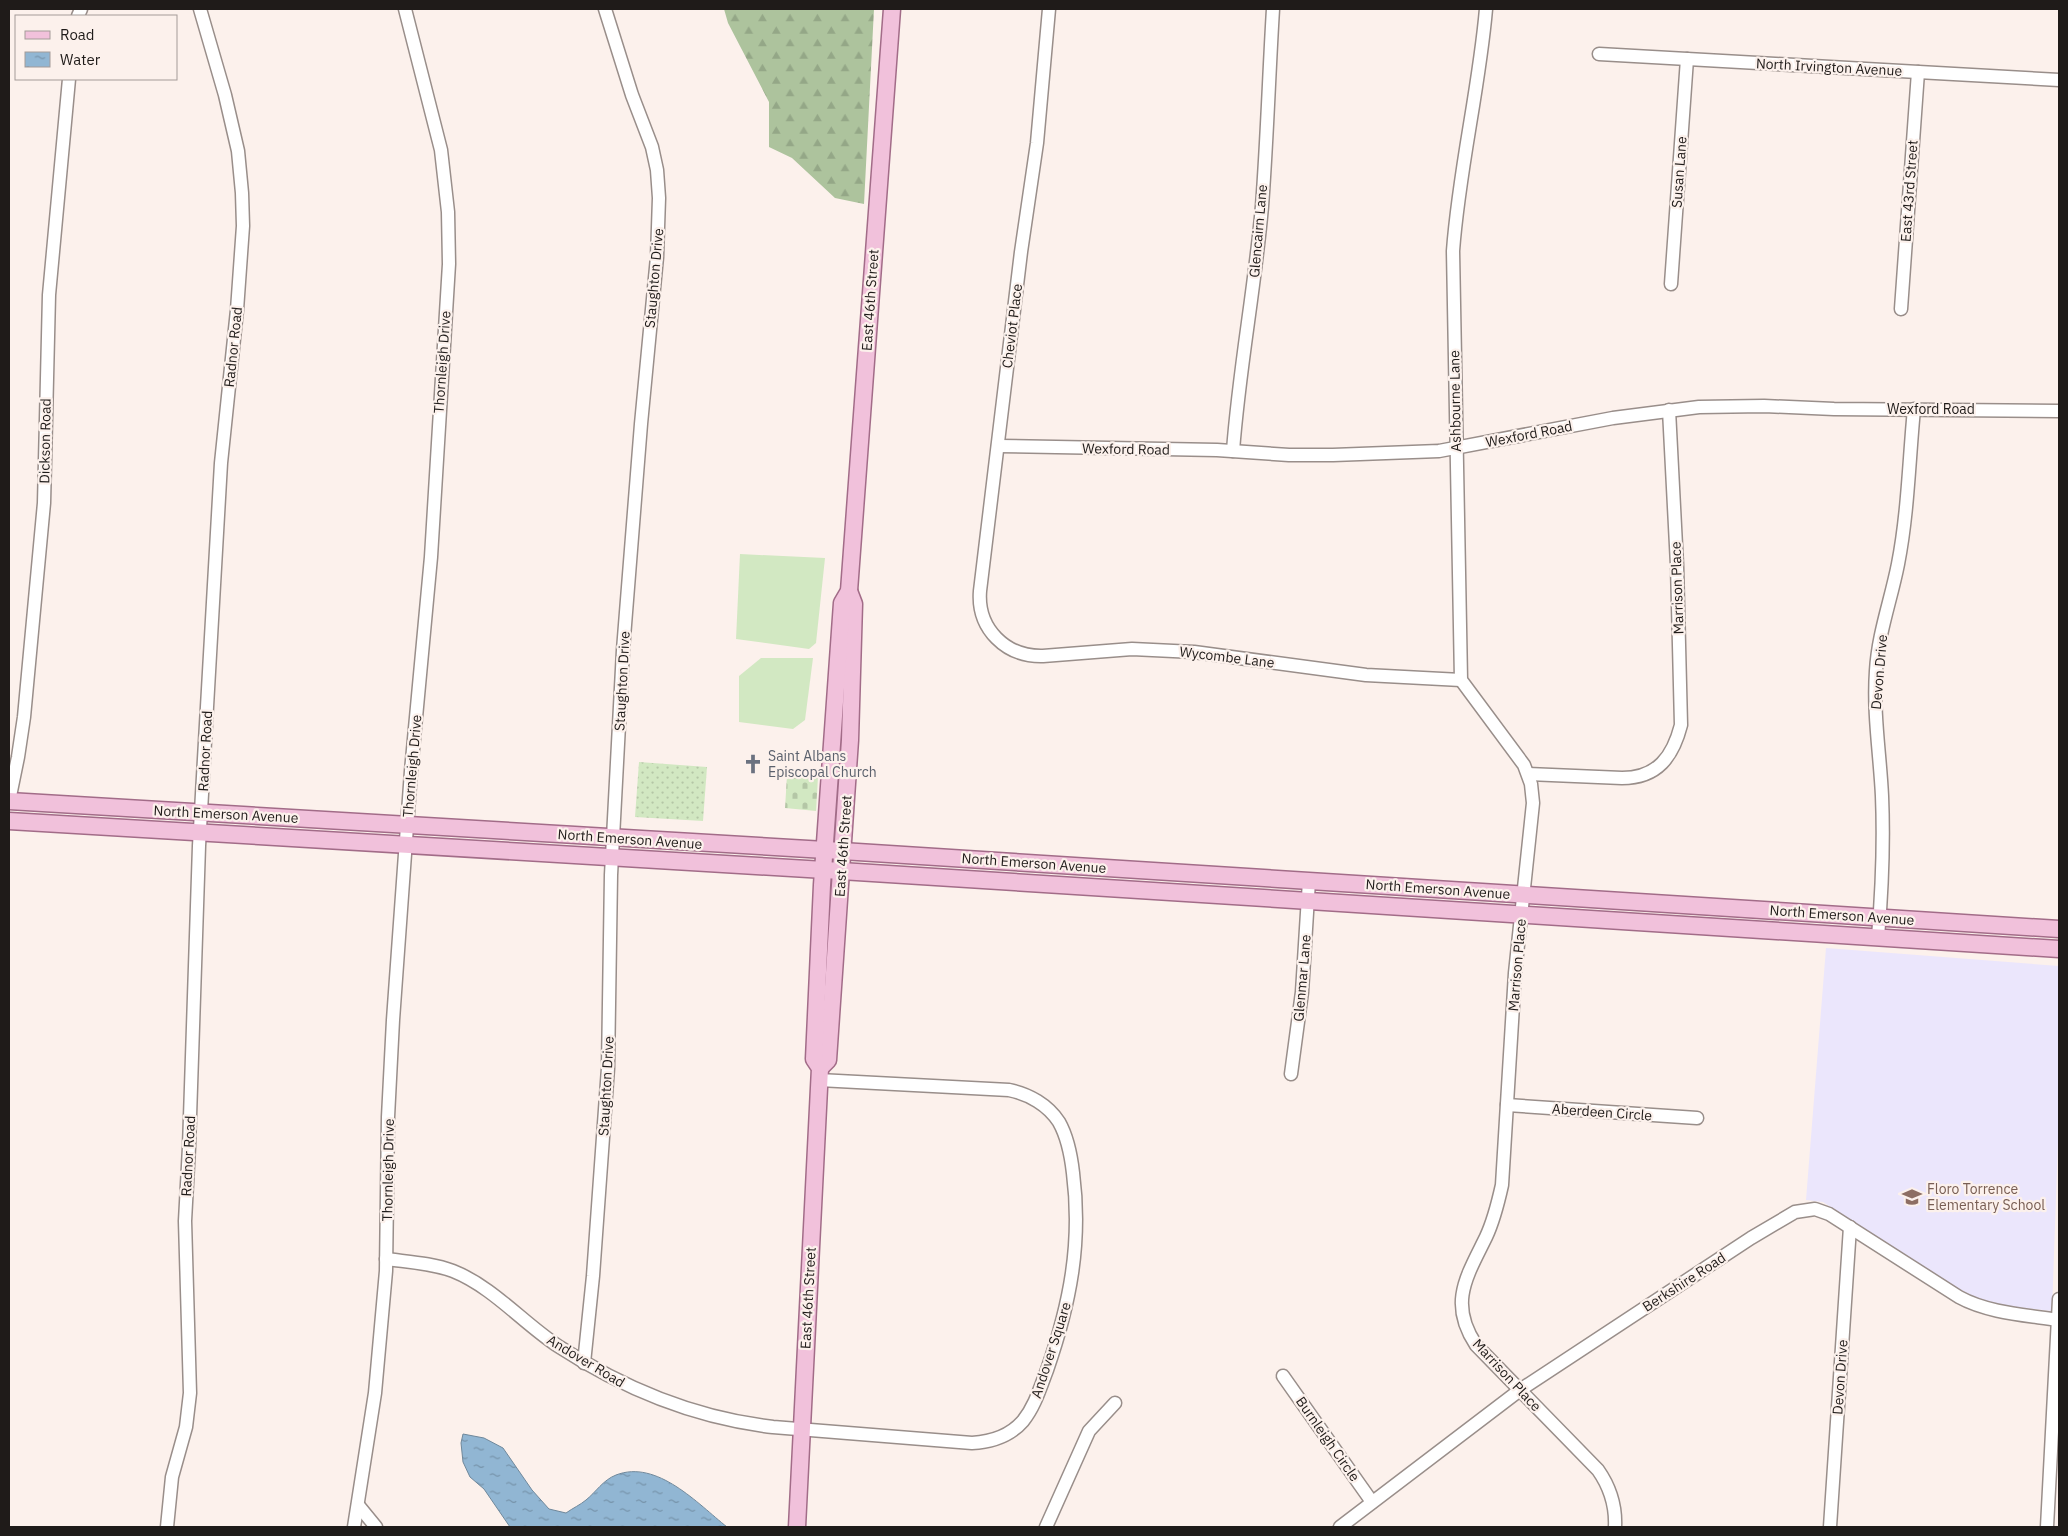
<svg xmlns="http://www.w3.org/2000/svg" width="2068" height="1536" font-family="'IBM Plex Sans',sans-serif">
<defs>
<pattern id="grass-dots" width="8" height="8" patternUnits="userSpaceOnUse" patternTransform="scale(1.25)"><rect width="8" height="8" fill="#d2e8c2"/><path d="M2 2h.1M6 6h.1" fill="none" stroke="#b4c6a6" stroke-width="1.8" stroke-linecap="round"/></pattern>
<pattern id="forest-firs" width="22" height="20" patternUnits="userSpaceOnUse" patternTransform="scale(1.25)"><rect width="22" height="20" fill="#adc39d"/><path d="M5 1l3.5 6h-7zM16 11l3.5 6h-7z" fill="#94a787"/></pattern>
<pattern id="cemetery-stones" width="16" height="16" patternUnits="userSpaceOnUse" patternTransform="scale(1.25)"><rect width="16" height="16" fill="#d2e8c2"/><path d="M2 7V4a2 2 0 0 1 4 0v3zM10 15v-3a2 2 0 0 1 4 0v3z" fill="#b4c6a6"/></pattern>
<pattern id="water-ripples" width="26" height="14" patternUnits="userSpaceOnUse" patternTransform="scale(1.25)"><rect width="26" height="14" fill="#91b6d3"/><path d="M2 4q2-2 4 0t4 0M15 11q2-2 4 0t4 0" fill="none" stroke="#7693aa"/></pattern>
</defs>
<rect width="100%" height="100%" fill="#fcf1ec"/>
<path fill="#ebe6fc" d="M1826,948l233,18v146l-7,199 -45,-5 -28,-7 -28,-14 -128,-83 -17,-2z"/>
<path fill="url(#grass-dots)" d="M639,762l68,5 -4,54 -68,-4z"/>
<path fill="url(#forest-firs)" d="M724,9h150l-10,195 -29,-6 -43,-40 -23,-11v-45l-41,-79z"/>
<path fill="url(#cemetery-stones)" d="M787,775l31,2 -2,34 -31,-3z"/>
<g fill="#d2e8c2">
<path d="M740,554l85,4 -9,85 -7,6 -73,-10z"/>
<path d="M761,658h52l-8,62 -12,9 -54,-7v-46z"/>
</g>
<path fill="url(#water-ripples)" stroke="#6f889b" d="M463,1434l21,4 19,10 29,42 17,19 17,4c7,-5 14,-8 20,-13 10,-8 17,-20 30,-25 41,-16 82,29 111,52h-217l-26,-38 -14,-12 -7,-15 -2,-19z"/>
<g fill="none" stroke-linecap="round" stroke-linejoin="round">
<defs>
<g id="minor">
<path d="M1049,9l-12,134 -16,109 -41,339c-3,38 26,66 63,65l89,-7 62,3 172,23 95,5"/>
<path d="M1486,9c-7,81 -27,160 -33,242l8,429 63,85 7,19 2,19 -18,170 -13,212c-4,18 -8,35 -16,52 -19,39 -38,66 -10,108l122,125c12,17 18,36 17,57"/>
<path d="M78,16l3,-7"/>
<path d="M1599,54l460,26"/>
<path d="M1671,284l16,-225"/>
<path d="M1901,309l17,-237"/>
<path d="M998,446l219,4 72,5h44l106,-4 174,-33 86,-11 65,-1 70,3 225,2"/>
<path d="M1233,451c6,-82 22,-163 29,-245 5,-65 7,-132 11,-197"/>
<path d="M1528,774l94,4c36,0 51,-22 59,-53l-4,-160 -8,-155"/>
<path d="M9,801l9,-44 6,-40 20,-214 5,-208 20,-216"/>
<path d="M1878,937c4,-47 6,-94 4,-141 -2,-42 -9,-82 -6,-125 2,-37 15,-71 22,-107 10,-51 11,-104 16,-155"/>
<path d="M1291,1074l11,-82 7,-111"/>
<path d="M1507,1105l190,13"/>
<path d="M386,1259c22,3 46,4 67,12 40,16 70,52 105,75 66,43 137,72 215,81l199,16c18,-1 38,-7 51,-22 12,-15 17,-33 24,-51 23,-66 35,-127 26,-197 -2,-18 -5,-35 -14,-51 -11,-17 -30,-28 -50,-32l-190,-10"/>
<path d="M584,1363l9,-87 15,-208 3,-193 12,-225 18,-226 16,-167 2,-59 -2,-28 -5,-23 -20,-52 -27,-86"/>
<path d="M1283,1376l89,126"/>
<path d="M358,1505l18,22"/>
<path d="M167,1527l5,-50 14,-50 4,-34 -5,-172 4,-74 10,-301 22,-383 16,-153 6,-84 -1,-33 -4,-42 -13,-56 -25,-86"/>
<path d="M354,1527l21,-134 11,-122 2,-154 5,-97 18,-249 20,-214 18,-293 -1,-52 -7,-62 -36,-141"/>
<path d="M1046,1527l43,-96 26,-28"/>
<path d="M1340,1527l180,-137 231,-152 44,-26 20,-3 14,5 130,83c29,16 67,18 99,23"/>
<path d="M1830,1527l20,-300"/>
<path d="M2047,1527l12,-228"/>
</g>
<g id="major">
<path d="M9,801l833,50 1217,78"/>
<path d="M9,821l832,50 1218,78"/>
<path d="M820,1068l8,-8 22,-320 4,-136 -5,-13"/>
<path d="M797,1527l23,-459 -6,-9 8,-174 20,-282 7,-12 43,-582"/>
</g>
</defs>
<use href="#minor" stroke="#998e8a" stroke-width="15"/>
<use href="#major" stroke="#a26c88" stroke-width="19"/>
<use href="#minor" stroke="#fff" stroke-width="12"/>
<use href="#major" stroke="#f1c1db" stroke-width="16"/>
</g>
<defs>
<symbol id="church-bare" viewBox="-9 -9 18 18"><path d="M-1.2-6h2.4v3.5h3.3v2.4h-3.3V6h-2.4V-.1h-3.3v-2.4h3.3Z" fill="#6b7280" stroke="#fcf1ec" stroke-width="2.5" paint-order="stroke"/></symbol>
<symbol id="school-bare" viewBox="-9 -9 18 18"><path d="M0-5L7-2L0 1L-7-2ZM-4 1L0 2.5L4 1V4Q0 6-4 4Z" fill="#8d6e63" stroke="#fcf1ec" stroke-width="2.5" paint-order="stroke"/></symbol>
</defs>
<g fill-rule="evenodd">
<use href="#church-bare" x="739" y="750" width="28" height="28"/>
<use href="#school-bare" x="1898" y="1183" width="28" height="28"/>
</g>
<g text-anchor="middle" stroke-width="4.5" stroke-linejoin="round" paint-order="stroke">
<g font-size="14" fill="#1f1b19" stroke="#fcf1ec">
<text transform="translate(1829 67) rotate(3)" y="5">North Irvington Avenue</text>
<text transform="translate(1679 172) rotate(-86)" y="5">Susan Lane</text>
<text transform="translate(1909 191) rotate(-86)" y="5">East 43rd Street</text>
<text transform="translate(1258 231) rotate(-85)" y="5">Glencairn Lane</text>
<text transform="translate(654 278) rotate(-85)" y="5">Staughton Drive</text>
<text transform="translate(870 300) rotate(-86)" y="5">East 46th Street</text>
<text transform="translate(1012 326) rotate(-83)" y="5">Cheviot Place</text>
<text transform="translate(233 347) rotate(-84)" y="5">Radnor Road</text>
<text transform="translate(442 362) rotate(-86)" y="5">Thornleigh Drive</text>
<text transform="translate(1455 401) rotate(-91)" y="5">Ashbourne Lane</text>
<text x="1931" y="414">Wexford Road</text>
<text transform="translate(1529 434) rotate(-11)" y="5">Wexford Road</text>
<text transform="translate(45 441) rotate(-89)" y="5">Dickson Road</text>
<text transform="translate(1126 449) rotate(1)" y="5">Wexford Road</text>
<text transform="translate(1677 588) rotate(-92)" y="5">Marrison Place</text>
<text transform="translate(1227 657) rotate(7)" y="5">Wycombe Lane</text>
<text transform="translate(1879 672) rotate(-85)" y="5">Devon Drive</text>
<text transform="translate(622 681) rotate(-87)" y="5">Staughton Drive</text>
<text transform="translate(205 751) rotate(-87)" y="5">Radnor Road</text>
<text transform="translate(412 766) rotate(-85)" y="5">Thornleigh Drive</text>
<text transform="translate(226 814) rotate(3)" y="5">North Emerson Avenue</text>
<text transform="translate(630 839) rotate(4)" y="5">North Emerson Avenue</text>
<text transform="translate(843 846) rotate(-86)" y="5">East 46th Street</text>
<text transform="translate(1034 863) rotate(4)" y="5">North Emerson Avenue</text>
<text transform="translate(1438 889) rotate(4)" y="5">North Emerson Avenue</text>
<text transform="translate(1842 915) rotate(4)" y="5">North Emerson Avenue</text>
<text transform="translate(1517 965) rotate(-85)" y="5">Marrison Place</text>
<text transform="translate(1302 978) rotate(-85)" y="5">Glenmar Lane</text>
<text transform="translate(606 1086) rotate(-87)" y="5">Staughton Drive</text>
<text transform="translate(1602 1112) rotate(4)" y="5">Aberdeen Circle</text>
<text transform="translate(188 1156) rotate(-87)" y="5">Radnor Road</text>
<text transform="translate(388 1170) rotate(-89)" y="5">Thornleigh Drive</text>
<text transform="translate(1684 1282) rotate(-33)" y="5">Berkshire Road</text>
<text transform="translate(808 1298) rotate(-87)" y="5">East 46th Street</text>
<text transform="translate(1051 1350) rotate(-72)" y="5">Andover Square</text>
<text transform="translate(586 1361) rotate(31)" y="5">Andover Road</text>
<text transform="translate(1507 1375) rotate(47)" y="5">Marrison Place</text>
<text transform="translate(1840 1377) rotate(-86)" y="5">Devon Drive</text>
<text transform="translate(1328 1439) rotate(55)" y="5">Burnleigh Circle</text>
</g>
<g font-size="14" fill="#5b616d" stroke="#fcf1ec" text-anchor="start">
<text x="768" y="761">Saint Albans<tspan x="768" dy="16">Episcopal Church</tspan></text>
</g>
<g font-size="14" fill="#785e54" stroke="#fcf1ec" text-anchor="start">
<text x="1927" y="1194">Floro Torrence<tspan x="1927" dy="16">Elementary School</tspan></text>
</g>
</g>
<rect width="2068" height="1536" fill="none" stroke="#1f1b19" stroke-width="20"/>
<rect x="15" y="15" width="162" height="65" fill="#fcf1ec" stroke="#a49b98"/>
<rect x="25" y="31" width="25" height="8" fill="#f1c1db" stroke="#a49b98"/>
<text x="60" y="40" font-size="15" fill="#1f1b19">Road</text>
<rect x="25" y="52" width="25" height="15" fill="url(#water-ripples)" stroke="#a49b98"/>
<text x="60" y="65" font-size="15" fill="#1f1b19">Water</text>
</svg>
